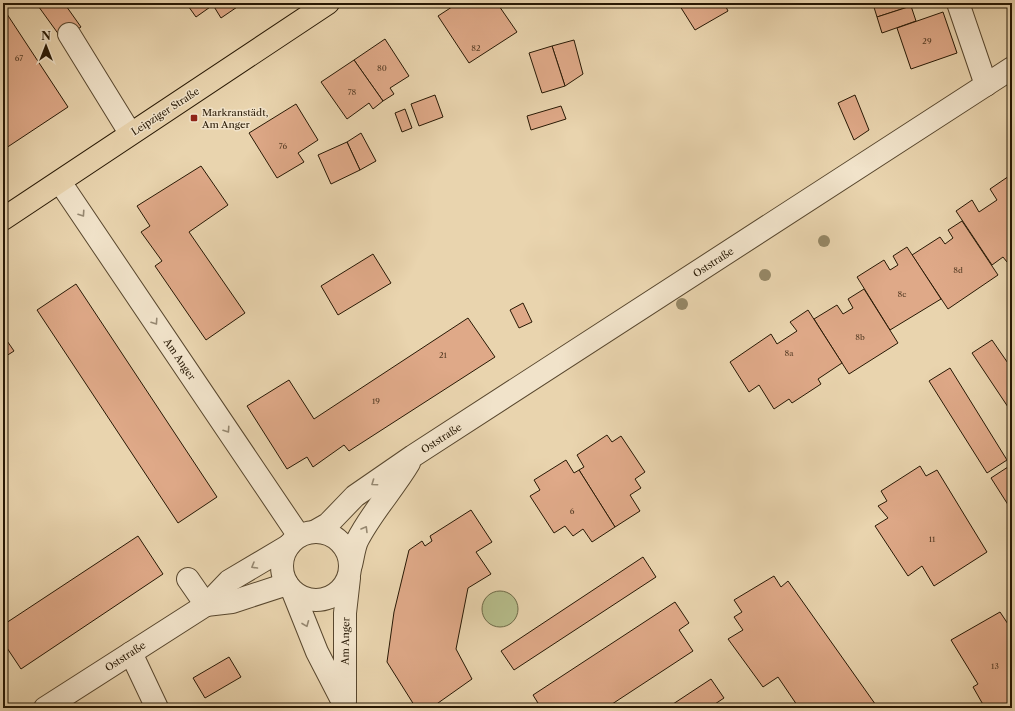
<svg xmlns="http://www.w3.org/2000/svg" width="1015" height="711" viewBox="0 0 1015 711" font-family="'Libre Caslon Text',serif">
<style>
.green{fill:#b6bd8b;stroke:#6e6a48}
.building{fill:#dfa988;stroke:#271804}
.lines{fill:none;stroke-linecap:round;stroke-linejoin:round}
.minor-casing{stroke:#58472e;stroke-width:24}
.major-casing{stroke:#271804;stroke-width:24}
.minor{stroke:#f1e3ca;stroke-width:22}
.major{stroke:#e9d4ae;stroke-width:22}
.tree{fill:#968866}
.oneway{stroke:#968871}
.poi-dot{fill:#8f2418;stroke:#f1e3ca;stroke-width:1.5}
.labels{text-anchor:middle;stroke-width:3;stroke-linejoin:round;paint-order:stroke}
.number-label{font-size:8px;fill:#553c25}
.street-label{font-size:10px;fill:#271804;stroke:#f1e3ca}
.poi-label{font-size:10px;fill:#271804;stroke:#f1e3ca;text-anchor:start}
</style>
<rect width="100%" height="100%" fill="#e9d4ae"/>
<filter id="stains"><feTurbulence type="fractalNoise" baseFrequency=".005" numOctaves="4"/><feColorMatrix values="0 0 0 0 .2 0 0 0 0 .09 0 0 0 0 .02 0 0 0 .5 -.17"/></filter>
<radialGradient id="worn" r=".72"><stop offset=".6" stop-color="#630" stop-opacity="0"/><stop offset="1" stop-color="#630" stop-opacity=".3"/></radialGradient>
<!-- green -->
<circle class="green" cx="500" cy="609" r="18"/>
<!-- building -->
<g class="building">
<polygon points="36,3 64,3 81,27 62,39"/>
<polygon points="186,3 243,3 221,18 213,5 196,17"/>
<polygon points="458,3 497,3 517,32 469,63 438,16"/>
<polygon points="678,3 724,3 728,11 695,30"/>
<polygon points="880,3 909,3 911,6 877,17 873,4"/>
<polygon points="911,6 916,21 882,33 877,17"/>
<polygon points="3,8 68,107 3,150"/>
<polygon points="943,12 957,53 911,69 897,28"/>
<polygon points="385,39 409,76 390,88 394,94 383,101 354,60"/>
<polygon points="574,40 583,74 565,86 552,46"/>
<polygon points="552,46 565,86 542,93 529,53"/>
<polygon points="354,60 383,101 373,109 369,103 347,119 321,82"/>
<polygon points="435,95 443,117 419,126 411,104"/>
<polygon points="855,95 869,130 854,140 838,103"/>
<polygon points="296,104 318,140 298,153 304,162 277,178 249,133"/>
<polygon points="561,106 566,119 531,130 527,116"/>
<polygon points="405,109 412,128 402,132 395,113"/>
<polygon points="361,133 376,161 360,170 347,142"/>
<polygon points="347,142 360,170 331,184 318,155"/>
<polygon points="201,166 228,205 189,232 245,313 206,340 155,266 162,261 141,232 150,226 137,206"/>
<polygon points="1012,174 1012,259 1007,262 1003,257 992,265 956,211 972,200 979,212 997,200 990,189"/>
<polygon points="962,221 998,275 948,309 912,255 940,237 945,244 953,238 948,230"/>
<polygon points="907,247 941,299 890,330 857,277 884,260 890,270 898,265 893,256"/>
<polygon points="373,254 391,283 338,315 321,286"/>
<polygon points="76,284 217,497 178,523 37,310"/>
<polygon points="864,289 898,343 849,374 814,319 837,305 843,314 853,308 848,299"/>
<polygon points="523,303 532,322 519,328 510,310"/>
<polygon points="808,310 842,363 818,379 821,384 792,403 789,399 774,409 759,385 749,392 730,362 771,334 777,344 797,331 790,322"/>
<polygon points="468,318 495,357 349,451 344,445 313,467 307,457 287,469 247,406 289,380 314,419"/>
<polygon points="3,335 14,351 3,358"/>
<polygon points="992,340 1012,369 1012,413 972,353"/>
<polygon points="950,368 1007,460 987,473 929,381"/>
<polygon points="607,435 612,442 621,436 645,472 635,479 641,488 630,495 640,511 615,527 579,470 584,467 577,455"/>
<polygon points="566,460 574,473 579,470 615,527 592,542 583,529 573,536 565,526 554,533 530,496 540,490 534,480"/>
<polygon points="1011,465 1012,467 1012,511 991,478"/>
<polygon points="920,466 926,476 937,470 987,552 934,586 922,566 908,576 875,526 888,518 878,506 887,501 881,491"/>
<polygon points="471,510 492,542 476,552 491,574 468,588 456,649 472,679 431,708 416,708 387,662 394,612 409,550 422,541 425,546 432,541 430,536"/>
<polygon points="138,536 163,574 21,669 3,642 3,625"/>
<polygon points="643,557 656,577 514,670 501,651"/>
<polygon points="774,576 781,587 788,581 878,708 799,708 778,677 763,687 728,639 743,630 734,617 742,612 734,600"/>
<polygon points="675,602 689,623 679,630 693,651 606,708 541,708 533,695"/>
<polygon points="1000,612 1012,630 1012,708 985,708 973,687 978,684 951,640"/>
<polygon points="229,657 241,677 205,698 193,678"/>
<polygon points="711,679 724,698 709,708 671,708 670,706"/>
</g>
<g class="lines">
<defs>
<g id="minor">
<polyline points="958,3 986,85"/>
<polyline points="69,34 130,133"/>
<polyline points="60,182 299,536"/>
<circle cx="316" cy="566" r="34"/>
<polyline points="314,532 328,524 355,496 413,456 1012,68"/>
<path d="M351 565C353 557 354 548 357 541 371 513 393 490 409 463"/>
<polyline points="188,579 206,605"/>
<polyline points="293,592 317,652 346,708"/>
<polyline points="206,605 232,602 287,584"/>
<polyline points="131,653 157,708"/>
<polyline points="345,701 345,613 349,578"/>
<polyline points="45,708 206,605 229,581 288,546"/>
</g>
<polyline id="major" points="3,219 328,3"/>
</defs>
<!-- minor casing -->
<use href="#minor" class="minor-casing"/>
<!-- major casing -->
<use href="#major" class="major-casing"/>
<!-- minor -->
<use href="#minor" class="minor"/>
<!-- major -->
<use href="#major" class="major"/>
</g>
<!-- trees -->
<g class="tree">
<circle cx="824" cy="241" r="6"/>
<circle cx="765" cy="275" r="6"/>
<circle cx="682" cy="304" r="6"/>
</g>
<!-- one-way arrows -->
<defs><path id="oneway-chevron" d="M-2-3.5L2.5 0L-2 3.5" fill="none" stroke-width="1.6" stroke-linecap="round" stroke-linejoin="round"/></defs>
<g class="oneway">
<use href="#oneway-chevron" transform="translate(82 214) rotate(56)"/>
<use href="#oneway-chevron" transform="translate(155 322) rotate(56)"/>
<use href="#oneway-chevron" transform="translate(227 430) rotate(56)"/>
<use href="#oneway-chevron" transform="translate(374 483) rotate(145)"/>
<use href="#oneway-chevron" transform="translate(365 529) rotate(-59)"/>
<use href="#oneway-chevron" transform="translate(254 566) rotate(150)"/>
<use href="#oneway-chevron" transform="translate(306 624) rotate(68)"/>
</g>
<!-- markers -->
<rect class="poi-dot" x="190" y="114" width="8" height="8" rx="2"/>
<g class="labels">
<!-- number labels -->
<g class="number-label">
<text x="927" y="44">29</text>
<text x="476" y="51">82</text>
<text x="19" y="61">67</text>
<text x="382" y="71">80</text>
<text x="352" y="95">78</text>
<text x="283" y="149">76</text>
<text x="958" y="273">8d</text>
<text x="902" y="297">8c</text>
<text x="860" y="340">8b</text>
<text x="789" y="356">8a</text>
<text x="443" y="358">21</text>
<text x="376" y="404">19</text>
<text x="572" y="514">6</text>
<text x="932" y="542">11</text>
<text x="995" y="669">13</text>
</g>
<!-- street labels -->
<g class="street-label">
<text transform="translate(165 111) rotate(-33)" y="4">Leipziger Straße</text>
<text transform="translate(713 262) rotate(-33)" y="4">Oststraße</text>
<text transform="translate(180 359) rotate(56)" y="4">Am Anger</text>
<text transform="translate(441 438) rotate(-33)" y="4">Oststraße</text>
<text transform="translate(345 641) rotate(-89)" y="4">Am Anger</text>
<text transform="translate(125 656) rotate(-33)" y="4">Oststraße</text>
</g>
<!-- poi labels -->
<g class="poi-label">
<text x="202" y="116">Markranstädt,<tspan x="202" dy="12">Am Anger</tspan></text>
</g>
</g>
<!-- margin -->
<rect width="1015" height="711" fill="none" stroke="#e9d4ae" stroke-width="16"/>
<rect x="4" y="4" width="1007" height="703" fill="none" stroke="#271804" stroke-width="2"/>
<rect x="8" y="8" width="999" height="695" fill="none" stroke="#271804"/>
<!-- north arrow -->
<g transform="translate(46 46)" stroke="#f1e3ca" stroke-width="3" paint-order="stroke">
<path d="M0-3L7 15L0 10L-7 15Z" fill="#271804"/>
<text y="-6" font-size="11" font-weight="bold" text-anchor="middle" fill="#271804">N</text>
</g>
<rect width="100%" height="100%" filter="url(#stains)"/>
<rect width="100%" height="100%" fill="url(#worn)"/>
</svg>
